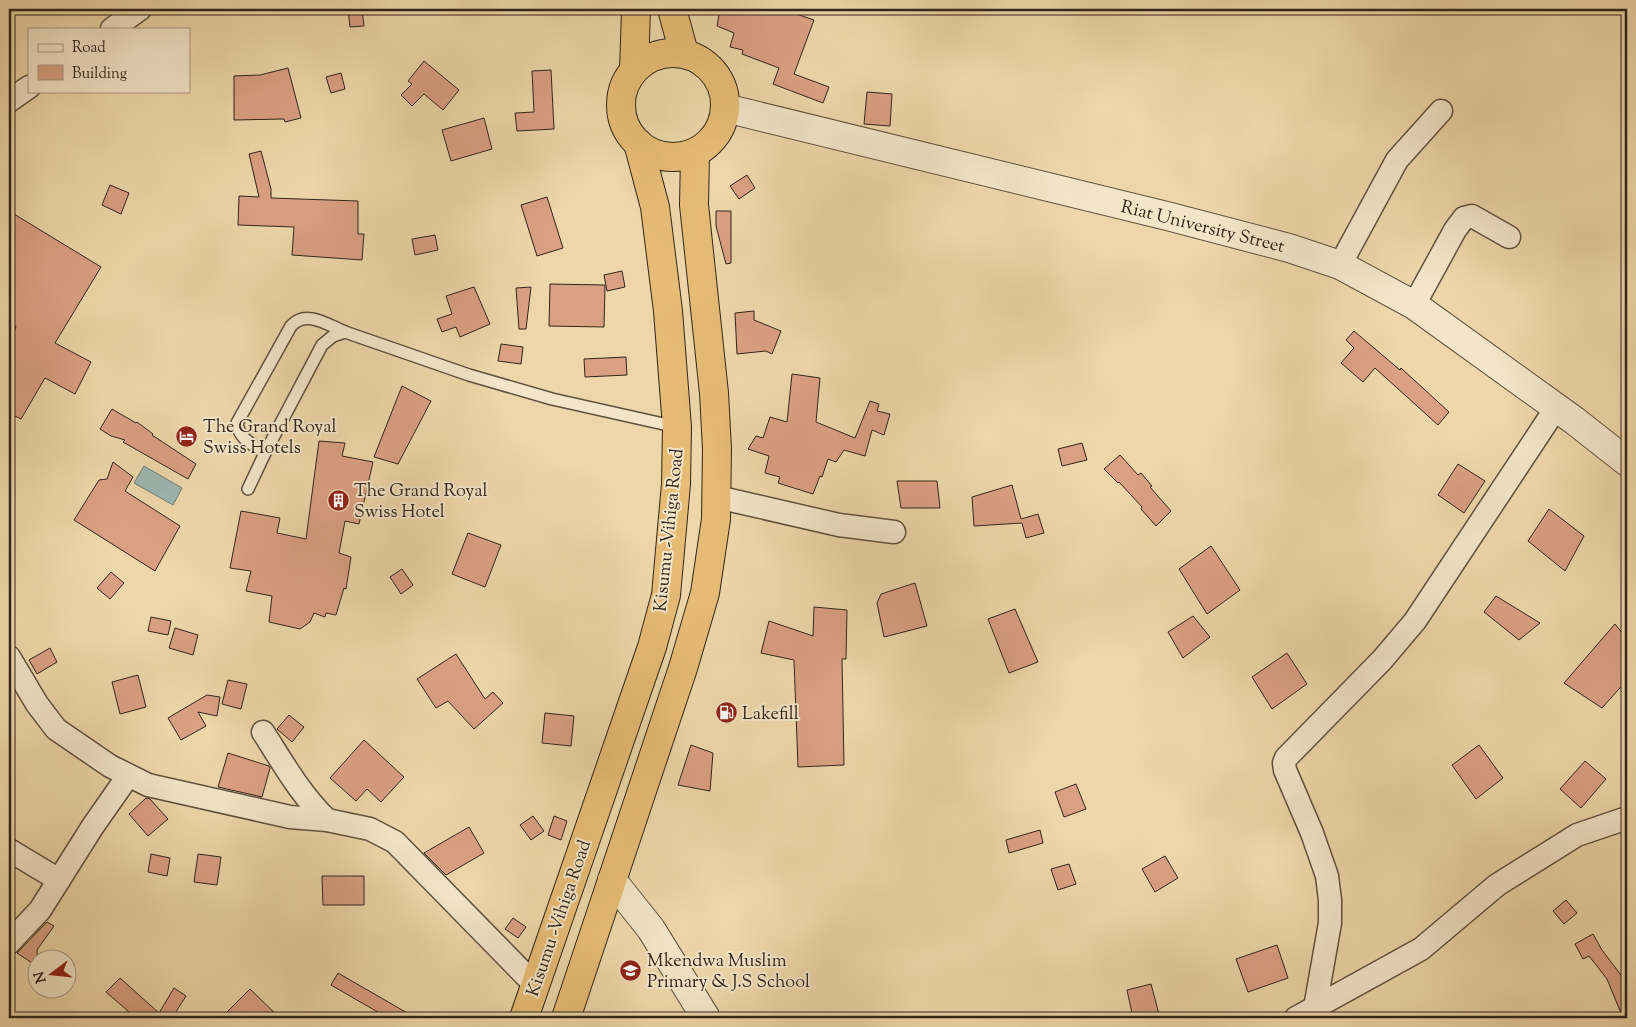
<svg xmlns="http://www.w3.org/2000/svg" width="1636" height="1027" viewBox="0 0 1636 1027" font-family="'Sorts Mill Goudy',serif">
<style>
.water{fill:#9cb7b2;stroke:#717d75}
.building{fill:#daa083;stroke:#30251a}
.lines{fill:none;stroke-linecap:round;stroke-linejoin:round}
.service-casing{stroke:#5f523e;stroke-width:14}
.minor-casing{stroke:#5f523e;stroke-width:25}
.tertiary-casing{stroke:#5f523e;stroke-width:30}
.trunk-casing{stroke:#30251a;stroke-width:30}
.service{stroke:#f3e5c8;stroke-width:11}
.minor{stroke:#f3e5c8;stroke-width:22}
.tertiary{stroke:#f3e5c8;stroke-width:28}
.trunk{stroke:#e6bc75;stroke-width:28}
.labels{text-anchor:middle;stroke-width:4;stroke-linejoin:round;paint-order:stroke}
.street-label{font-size:18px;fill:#30251a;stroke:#f3e5c8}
.poi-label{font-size:18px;fill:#30251a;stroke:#f3e5c8;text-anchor:start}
</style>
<rect width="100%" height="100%" fill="#edd7aa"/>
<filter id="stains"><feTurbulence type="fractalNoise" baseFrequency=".004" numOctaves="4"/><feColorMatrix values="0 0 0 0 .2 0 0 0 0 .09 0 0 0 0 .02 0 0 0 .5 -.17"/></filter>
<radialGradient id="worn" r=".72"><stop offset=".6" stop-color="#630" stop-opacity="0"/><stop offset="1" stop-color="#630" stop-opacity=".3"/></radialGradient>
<!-- water -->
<polygon class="water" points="144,466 182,488 173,505 134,483"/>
<!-- building -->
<g class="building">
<polygon points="348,9 362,9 364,26 350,27"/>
<polygon points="720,9 782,9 814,20 794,74 829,87 823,103 773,84 779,68 742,54 743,50 730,47 734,33 717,26"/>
<polygon points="424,61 459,90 443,110 424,94 412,106 401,95 412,84 408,81"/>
<polygon points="288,68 301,118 285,122 284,119 234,120 234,76 260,75"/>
<polygon points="551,70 554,129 517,131 515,113 534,112 532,71"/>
<polygon points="341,73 345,89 331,93 326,77"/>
<polygon points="867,92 892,94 890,126 864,124"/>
<polygon points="484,118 492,149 451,161 442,130"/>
<polygon points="261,151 271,189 271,198 358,201 358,234 364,234 362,260 292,255 294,227 238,225 239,196 259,197 249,154"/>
<polygon points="747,175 755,188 739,199 730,186"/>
<polygon points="110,185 129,193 121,214 102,205"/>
<polygon points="547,197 563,248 537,256 521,205"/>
<polygon points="9,211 101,267 55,343 91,362 75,394 45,378 21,419 9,413 9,349 16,326 9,322"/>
<polygon points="716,211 731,211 731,263 726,264 716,226"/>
<polygon points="435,235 438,250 415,255 412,239"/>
<polygon points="622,271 625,287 607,291 604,275"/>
<polygon points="550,284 605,285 604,327 549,326"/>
<polygon points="474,287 490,324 460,337 456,327 442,332 437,319 452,314 446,296"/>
<polygon points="531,287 526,329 519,329 516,288"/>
<polygon points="754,311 754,320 781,331 772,354 766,351 737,354 735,313"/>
<polygon points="1354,331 1400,370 1401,368 1449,412 1438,425 1375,368 1363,382 1341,363 1354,348 1346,340"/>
<polygon points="501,344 523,347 521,364 498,361"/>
<polygon points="626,357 627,375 585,377 584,359"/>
<polygon points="792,374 820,378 816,422 855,438 870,401 879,404 877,411 890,414 884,435 872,430 865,456 844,450 836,462 828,459 822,477 820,476 813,494 778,483 780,477 765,473 769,456 748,449 756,436 763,438 770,417 787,422"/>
<polygon points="402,386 431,401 398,464 374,457"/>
<polygon points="112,409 136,423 137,422 153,434 152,435 196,464 188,479 123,442 125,440 111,436 100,429"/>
<polygon points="319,441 345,443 342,456 373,462 359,524 345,521 339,553 351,557 346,589 344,588 336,615 326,613 325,617 314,613 310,622 300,629 269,622 272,596 246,591 251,571 230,568 241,511 280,518 277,533 306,539"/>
<polygon points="1082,443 1087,460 1062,466 1058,449"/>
<polygon points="1120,455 1138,475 1141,473 1152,486 1150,487 1171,511 1156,526 1141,509 1142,507 1119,482 1118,483 1104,469"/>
<polygon points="113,462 133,477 125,491 180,526 155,571 74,520 99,480 107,479"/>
<polygon points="1458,464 1485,481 1464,513 1438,495"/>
<polygon points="897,481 937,481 940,508 901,508"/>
<polygon points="1012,485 1021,519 1038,514 1044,533 1026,538 1022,523 974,526 972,497"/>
<polygon points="1549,509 1584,536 1565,571 1528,541"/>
<polygon points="468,533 501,545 485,587 452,574"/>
<polygon points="1211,546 1240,590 1207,614 1179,569"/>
<polygon points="402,569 413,585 401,594 390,577"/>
<polygon points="111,572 124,583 110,599 97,588"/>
<polygon points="915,583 927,626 884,637 877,603 881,594"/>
<polygon points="1496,596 1540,623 1519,640 1484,612"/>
<polygon points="814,607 847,610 846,659 842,659 844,765 798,767 794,660 761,653 769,621 813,636"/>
<polygon points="1015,609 1038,662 1009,673 988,619"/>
<polygon points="1193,616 1210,637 1183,658 1168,632"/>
<polygon points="151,617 171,621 168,635 148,631"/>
<polygon points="1615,624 1627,639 1627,680 1602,708 1564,683"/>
<polygon points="175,628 198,635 193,655 169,648"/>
<polygon points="50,648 57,662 37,674 29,660"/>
<polygon points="1287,653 1307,684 1272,709 1252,677"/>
<polygon points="456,654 485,699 493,692 503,703 474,729 448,701 436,708 417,679"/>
<polygon points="138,675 146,707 120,714 112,682"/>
<polygon points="228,680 247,684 241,709 222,704"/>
<polygon points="207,695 220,697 217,716 198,712 206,726 181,740 168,718"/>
<polygon points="545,713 574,716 571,746 542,743"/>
<polygon points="289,715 304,727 292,742 277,729"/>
<polygon points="364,740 404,777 381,802 367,789 356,801 330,778"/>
<polygon points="691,745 713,753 710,791 678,785"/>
<polygon points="1479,745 1503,778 1476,799 1452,765"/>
<polygon points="228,753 269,766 270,768 262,797 218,787"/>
<polygon points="1585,761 1606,779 1581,808 1560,789"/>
<polygon points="1076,784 1086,809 1064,817 1055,792"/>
<polygon points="146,798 150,799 168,819 148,836 129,814"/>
<polygon points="533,816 544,831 531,840 520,825"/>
<polygon points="554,816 567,821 561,840 548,835"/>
<polygon points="469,827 484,853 446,875 424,853"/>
<polygon points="1040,830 1043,843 1009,853 1006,840"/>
<polygon points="151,854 170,858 167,876 148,872"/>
<polygon points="198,854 221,857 217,885 194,882"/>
<polygon points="1165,856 1178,878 1155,892 1142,869"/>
<polygon points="1069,864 1076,884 1058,890 1051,869"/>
<polygon points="322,876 364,876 364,905 323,905"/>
<polygon points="1566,900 1577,913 1564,924 1553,911"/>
<polygon points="513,918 526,927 518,938 505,929"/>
<polygon points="47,922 54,926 37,950 38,967 17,953"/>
<polygon points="1593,934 1602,950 1627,983 1627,1018 1623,1018 1607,979 1589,956 1583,959 1575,944"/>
<polygon points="1277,945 1288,978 1248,992 1236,959"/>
<polygon points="338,973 416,1018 388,1018 331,985"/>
<polygon points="120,978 159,1013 174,988 186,996 172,1018 136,1018 106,992"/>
<polygon points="1151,984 1160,1018 1133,1018 1127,990"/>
<polygon points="250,989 280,1018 221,1018"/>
</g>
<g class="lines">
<defs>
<g id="service">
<path d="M265 453C252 444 239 439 237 423L291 326C306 309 328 325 345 332"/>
<polyline points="248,489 265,453 322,345 333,336 345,332 469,375 552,399 677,427"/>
</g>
<g id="minor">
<polyline points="112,29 140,9"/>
<polyline points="9,101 29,87"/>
<polyline points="1340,265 1397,160 1441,111"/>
<polyline points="1414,305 1455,230 1464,218 1472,216 1509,237"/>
<polyline points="717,497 839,525 894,532"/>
<polyline points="9,657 37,704 56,729 110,766 148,785 290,817 327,820 370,829 395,842 535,985"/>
<path d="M263 732C283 763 300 794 327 820"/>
<polyline points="9,850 59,880"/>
<polyline points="9,943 40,910 93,826 128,776"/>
<polyline points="1315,1008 1330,923 1330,900 1327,876 1312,833 1285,770 1284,763 1286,758 1382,660 1415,621 1556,408"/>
<polyline points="1296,1018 1421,949 1497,885 1577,835 1627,818"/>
</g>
<g id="tertiary">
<polyline points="725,108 1167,216 1289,248 1340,265 1414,305 1575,421 1627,462"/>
<polyline points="612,880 651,929 706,1018"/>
</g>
<g id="trunk">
<polyline points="672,9 684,53"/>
<circle cx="673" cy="105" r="52"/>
<polyline points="634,70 636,9"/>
<polyline points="524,1018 652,647 666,595 676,484 677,427 668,311 655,207 638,143"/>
<polyline points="566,1018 683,668 705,593 716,519 717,449 714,393 694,205 695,154"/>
</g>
</defs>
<!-- service casing -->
<use href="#service" class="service-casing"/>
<!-- minor casing -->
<use href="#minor" class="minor-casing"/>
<!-- tertiary casing -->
<use href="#tertiary" class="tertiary-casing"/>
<!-- trunk casing -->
<use href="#trunk" class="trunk-casing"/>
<!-- service -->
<use href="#service" class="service"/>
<!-- minor -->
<use href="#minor" class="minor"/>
<!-- tertiary -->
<use href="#tertiary" class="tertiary"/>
<!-- trunk -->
<use href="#trunk" class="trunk"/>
</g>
<!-- icons -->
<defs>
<symbol id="hotel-disc" viewBox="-11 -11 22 22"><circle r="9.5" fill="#8f2418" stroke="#f3e5c8"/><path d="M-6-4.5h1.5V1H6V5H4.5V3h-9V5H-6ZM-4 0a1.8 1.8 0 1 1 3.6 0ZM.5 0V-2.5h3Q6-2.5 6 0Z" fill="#fff"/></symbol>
<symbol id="building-disc" viewBox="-11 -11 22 22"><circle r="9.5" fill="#8f2418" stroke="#f3e5c8"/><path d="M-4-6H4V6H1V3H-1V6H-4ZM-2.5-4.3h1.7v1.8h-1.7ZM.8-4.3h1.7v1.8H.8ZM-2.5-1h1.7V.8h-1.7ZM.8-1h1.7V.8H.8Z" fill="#fff"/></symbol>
<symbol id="fuel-disc" viewBox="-11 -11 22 22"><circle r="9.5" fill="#8f2418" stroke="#f3e5c8"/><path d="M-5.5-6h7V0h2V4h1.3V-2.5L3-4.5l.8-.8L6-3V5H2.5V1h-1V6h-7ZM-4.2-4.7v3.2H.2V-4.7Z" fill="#fff"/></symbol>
<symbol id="school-disc" viewBox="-11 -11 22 22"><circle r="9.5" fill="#8f2418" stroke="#f3e5c8"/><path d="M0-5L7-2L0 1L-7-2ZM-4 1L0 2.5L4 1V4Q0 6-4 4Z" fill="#fff"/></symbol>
</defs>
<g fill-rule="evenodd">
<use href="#hotel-disc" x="174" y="424" width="25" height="25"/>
<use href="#building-disc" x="326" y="488" width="25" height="25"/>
<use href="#fuel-disc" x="714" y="700" width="25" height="25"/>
<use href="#school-disc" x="618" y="958" width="25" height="25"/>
</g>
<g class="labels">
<!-- street labels -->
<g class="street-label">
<text transform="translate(1203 226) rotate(14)" y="6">Riat University Street</text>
<text transform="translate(668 530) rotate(-84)" y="6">Kisumu -Vihiga Road</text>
<text transform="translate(558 918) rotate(-71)" y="6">Kisumu -Vihiga Road</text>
</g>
<!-- poi labels -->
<g class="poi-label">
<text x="203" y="432">The Grand Royal<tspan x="203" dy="21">Swiss Hotels</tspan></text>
<text x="354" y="496">The Grand Royal<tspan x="354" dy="21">Swiss Hotel</tspan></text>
<text x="742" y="719">Lakefill</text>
<text x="647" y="966">Mkendwa Muslim<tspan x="647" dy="21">Primary &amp; J.S School</tspan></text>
</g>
</g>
<!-- margin -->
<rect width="1636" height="1027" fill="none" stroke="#edd7aa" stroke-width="30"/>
<rect x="10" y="10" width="1616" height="1007" fill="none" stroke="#30251a" stroke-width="2.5"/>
<rect x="15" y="15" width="1606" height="997" fill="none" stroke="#30251a"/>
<!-- legend -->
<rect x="28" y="28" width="162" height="65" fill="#f3e5c8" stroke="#a59882"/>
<rect x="38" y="44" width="25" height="8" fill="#f3e5c8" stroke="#a59882"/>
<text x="72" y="52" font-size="15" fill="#30251a">Road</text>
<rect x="38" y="65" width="25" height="15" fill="#daa083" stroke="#a59882"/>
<text x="72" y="78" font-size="15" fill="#30251a">Building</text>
<!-- north arrow -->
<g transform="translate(52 974) rotate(254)"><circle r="24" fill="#f3e5c8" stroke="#a59882"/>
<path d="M0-4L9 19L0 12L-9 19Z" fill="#8f2418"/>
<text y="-8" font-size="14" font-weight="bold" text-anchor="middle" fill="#30251a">N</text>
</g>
<rect width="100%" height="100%" filter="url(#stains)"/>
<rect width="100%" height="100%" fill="url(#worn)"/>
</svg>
